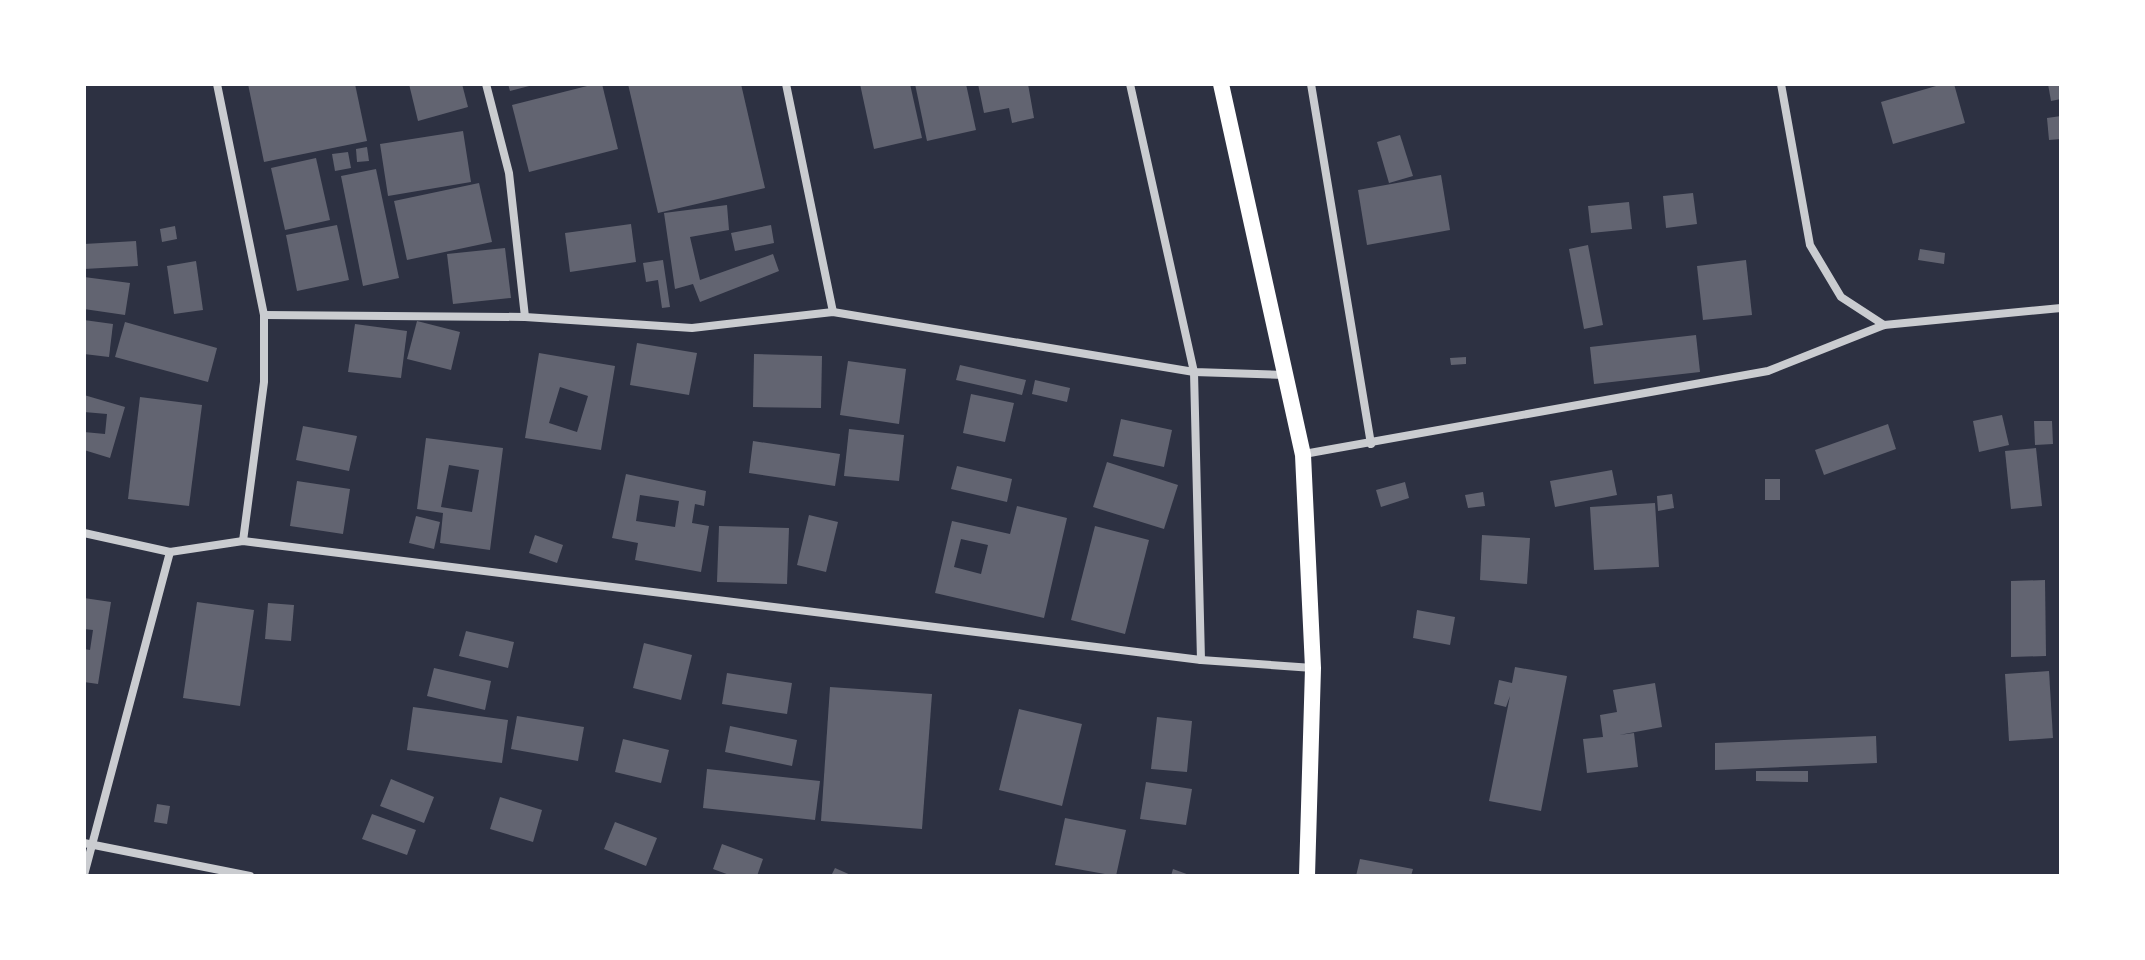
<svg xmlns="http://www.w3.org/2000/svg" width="2145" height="960" viewBox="0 0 2145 960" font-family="'DejaVu Sans',sans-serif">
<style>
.building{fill:#626471;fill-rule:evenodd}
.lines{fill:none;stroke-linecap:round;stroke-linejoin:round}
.minor{stroke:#caccd0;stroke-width:8}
.secondary{stroke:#fff;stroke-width:16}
</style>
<rect width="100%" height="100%" fill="#2d3142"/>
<!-- building -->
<g class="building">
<polygon points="248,84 355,84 367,141 264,162"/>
<polygon points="409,84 462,84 468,107 418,121"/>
<polygon points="508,84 533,84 533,85 510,91"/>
<polygon points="595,84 602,84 618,149 529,172 512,105"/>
<polygon points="628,84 741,84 765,188 658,213"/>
<polygon points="860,84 910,84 922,138 874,149"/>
<polygon points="915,84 966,84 976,130 927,141"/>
<polygon points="978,84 1028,84 1034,118 1012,123 1009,108 984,113"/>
<polygon points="1943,84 1954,84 1965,123 1893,144 1881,102"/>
<polygon points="2048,84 2061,84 2061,99 2051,101"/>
<polygon points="2061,116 2061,139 2049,140 2047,118"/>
<polygon points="463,131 471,182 388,196 380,144"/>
<polygon points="1400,135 1413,176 1389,183 1377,142"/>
<polygon points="367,147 369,161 357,162 356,149"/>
<polygon points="348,152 351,168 335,171 332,154"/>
<polygon points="316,158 330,220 285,230 271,168"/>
<polygon points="376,169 399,278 363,286 341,176"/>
<polygon points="1441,175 1450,230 1367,245 1358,190"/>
<polygon points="479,183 492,242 407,260 394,201"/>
<polygon points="1693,193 1697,224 1666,228 1663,196"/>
<polygon points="1629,202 1632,229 1591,233 1588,206"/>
<polygon points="727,205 729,230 690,237 700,280 773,254 779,271 700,302 693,284 675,289 664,213"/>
<polygon points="631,224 636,262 570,272 565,233"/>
<polygon points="337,225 349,280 297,291 286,235"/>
<polygon points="771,225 774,243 735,251 731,233"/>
<polygon points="175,226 177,239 162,242 160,229"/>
<polygon points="136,241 138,266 84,269 84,244"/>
<polygon points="1588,245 1603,325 1584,329 1569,249"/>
<polygon points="505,248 511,298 453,304 447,254"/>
<polygon points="1920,249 1945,253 1944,264 1918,260"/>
<polygon points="663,260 670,307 662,308 658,280 646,282 643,263"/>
<polygon points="1746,260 1752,315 1703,320 1697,266"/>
<polygon points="196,261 203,310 174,314 167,266"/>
<polygon points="84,277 130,283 125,315 84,309"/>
<polygon points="84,320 113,324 109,357 84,354"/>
<polygon points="417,321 460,332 451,370 407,359"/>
<polygon points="125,322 217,348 208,382 115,357"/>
<polygon points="355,324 407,331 401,378 348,372"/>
<polygon points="1696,335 1700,372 1594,384 1590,347"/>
<polygon points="637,343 697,353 689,395 630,385"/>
<path d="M539 353 615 366 601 450 525 438ZM560 387 588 396 577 432 549 423Z"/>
<polygon points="754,354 822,356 821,408 753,407"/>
<polygon points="1466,357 1466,364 1451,365 1450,358"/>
<polygon points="848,361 906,369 899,424 840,415"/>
<polygon points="960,365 1026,380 1022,395 956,380"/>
<polygon points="1035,380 1070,388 1067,402 1032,394"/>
<polygon points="971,394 1014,403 1005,442 963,433"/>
<polygon points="84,395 125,407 110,458 84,450 84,432 105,434 107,414 84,412"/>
<polygon points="140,397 202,405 189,506 128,499"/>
<polygon points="2002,415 2009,445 1979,452 1973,421"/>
<polygon points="1121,419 1172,430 1164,467 1113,456"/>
<polygon points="2034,421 2052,421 2053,444 2035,445"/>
<polygon points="1888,424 1896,449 1824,475 1815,450"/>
<polygon points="303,426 357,436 349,471 296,460"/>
<polygon points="849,429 904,435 899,481 844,476"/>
<path d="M426 438 503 448 490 550 440 543 443 513 417 509ZM449 465 479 470 472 512 441 507Z"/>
<polygon points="753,441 840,454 835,486 749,473"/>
<polygon points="2036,448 2042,506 2011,509 2005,451"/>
<polygon points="1107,462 1178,485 1164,529 1093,507"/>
<polygon points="957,466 1012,479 1007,502 951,489"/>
<polygon points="1612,470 1617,495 1555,507 1550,481"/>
<path d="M626 474 706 491 704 506 695 504 692 523 709 526 701 572 635 560 638 543 612 538ZM640 495 679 501 675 527 636 521Z"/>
<rect x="1765" y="479" width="15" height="21"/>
<polygon points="297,481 350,489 343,534 290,526"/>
<polygon points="1405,482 1409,498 1381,507 1376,490"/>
<polygon points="1483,492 1485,506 1468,508 1465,495"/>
<polygon points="1672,494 1674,508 1658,511 1657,496"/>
<polygon points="1655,503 1659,567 1594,570 1590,507"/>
<path d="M1017 506 1067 518 1044 618 935 593 952 521 1010 534ZM961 539 988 545 981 574 954 567Z"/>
<polygon points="809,515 838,522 826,572 797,565"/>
<polygon points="416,516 440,522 434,549 409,543"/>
<polygon points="719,526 789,528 787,584 717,582"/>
<polygon points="1095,526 1149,540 1125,634 1071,620"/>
<polygon points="535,535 563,545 557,563 529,553"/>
<polygon points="1482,535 1530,538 1527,584 1480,580"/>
<polygon points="2045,580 2046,656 2011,657 2011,581"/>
<polygon points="84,598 111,602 98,684 84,682 84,649 90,650 93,630 84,629"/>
<polygon points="197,602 254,610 240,706 183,698"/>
<polygon points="268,603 294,605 291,641 265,639"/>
<polygon points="1417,610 1455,617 1450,645 1413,638"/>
<polygon points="466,631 514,642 508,668 459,656"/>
<polygon points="644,643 692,655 681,700 633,688"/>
<polygon points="1515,667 1567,676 1541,811 1489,801 1510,696 1506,707 1494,704 1499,680 1512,683"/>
<polygon points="434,668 491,681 485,710 427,696"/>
<polygon points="2049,671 2053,738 2009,741 2005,674"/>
<polygon points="727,673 792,683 787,714 722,704"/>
<polygon points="1655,683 1662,727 1619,735 1634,733 1638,767 1587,773 1583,739 1603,737 1600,715 1617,712 1613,690"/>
<polygon points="830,687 932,694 922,829 821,821"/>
<polygon points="413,707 508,720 502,763 407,750"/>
<polygon points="1019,709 1082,724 1062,806 999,790"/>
<polygon points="517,716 584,727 578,761 511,749"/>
<polygon points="1157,717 1192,721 1187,772 1151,769"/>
<polygon points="730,726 797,740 792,766 725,752"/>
<polygon points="1876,736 1877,763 1715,770 1715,743"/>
<polygon points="623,739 669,750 661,783 615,772"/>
<polygon points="707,769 820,781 815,820 703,808"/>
<polygon points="1756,771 1808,771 1808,782 1756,781"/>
<polygon points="391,779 434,797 424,823 380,806"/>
<polygon points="1146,782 1192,789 1186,825 1140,819"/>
<polygon points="500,797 542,810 533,842 490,829"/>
<polygon points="157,804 170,806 167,824 154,822"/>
<polygon points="372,814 416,830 407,855 362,839"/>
<polygon points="1065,818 1126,830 1116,876 1055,865"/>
<polygon points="615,822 657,838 646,866 604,849"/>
<polygon points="722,844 763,859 757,876 732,876 713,869"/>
<polygon points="1360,859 1413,869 1411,876 1356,876"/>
<polygon points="835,868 853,876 831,876"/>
<polygon points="1173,869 1192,876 1171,876"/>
</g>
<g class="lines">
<!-- minor -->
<g class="minor">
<polyline points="217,84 264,315 264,382 243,541"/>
<polyline points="486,84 509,173 525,317"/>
<polyline points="786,84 833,312"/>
<polyline points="1130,84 1194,372 1201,660"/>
<polyline points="1311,84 1371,444"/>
<polyline points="1781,84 1810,245 1841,297 1884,325"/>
<polyline points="264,315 525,317 692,328 833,312 1194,372 1285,375"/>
<polyline points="1304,454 1768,371 1884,325 2061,308"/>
<polyline points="84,533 170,552 243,541 1201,660 1313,668"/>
<polyline points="84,843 250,876"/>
<polyline points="84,875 170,552"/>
</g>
<!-- secondary -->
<polyline class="secondary" points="1221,84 1303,455 1313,668 1307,876"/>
</g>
<!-- border -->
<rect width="2145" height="960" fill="none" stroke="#ffffff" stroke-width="172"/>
</svg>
